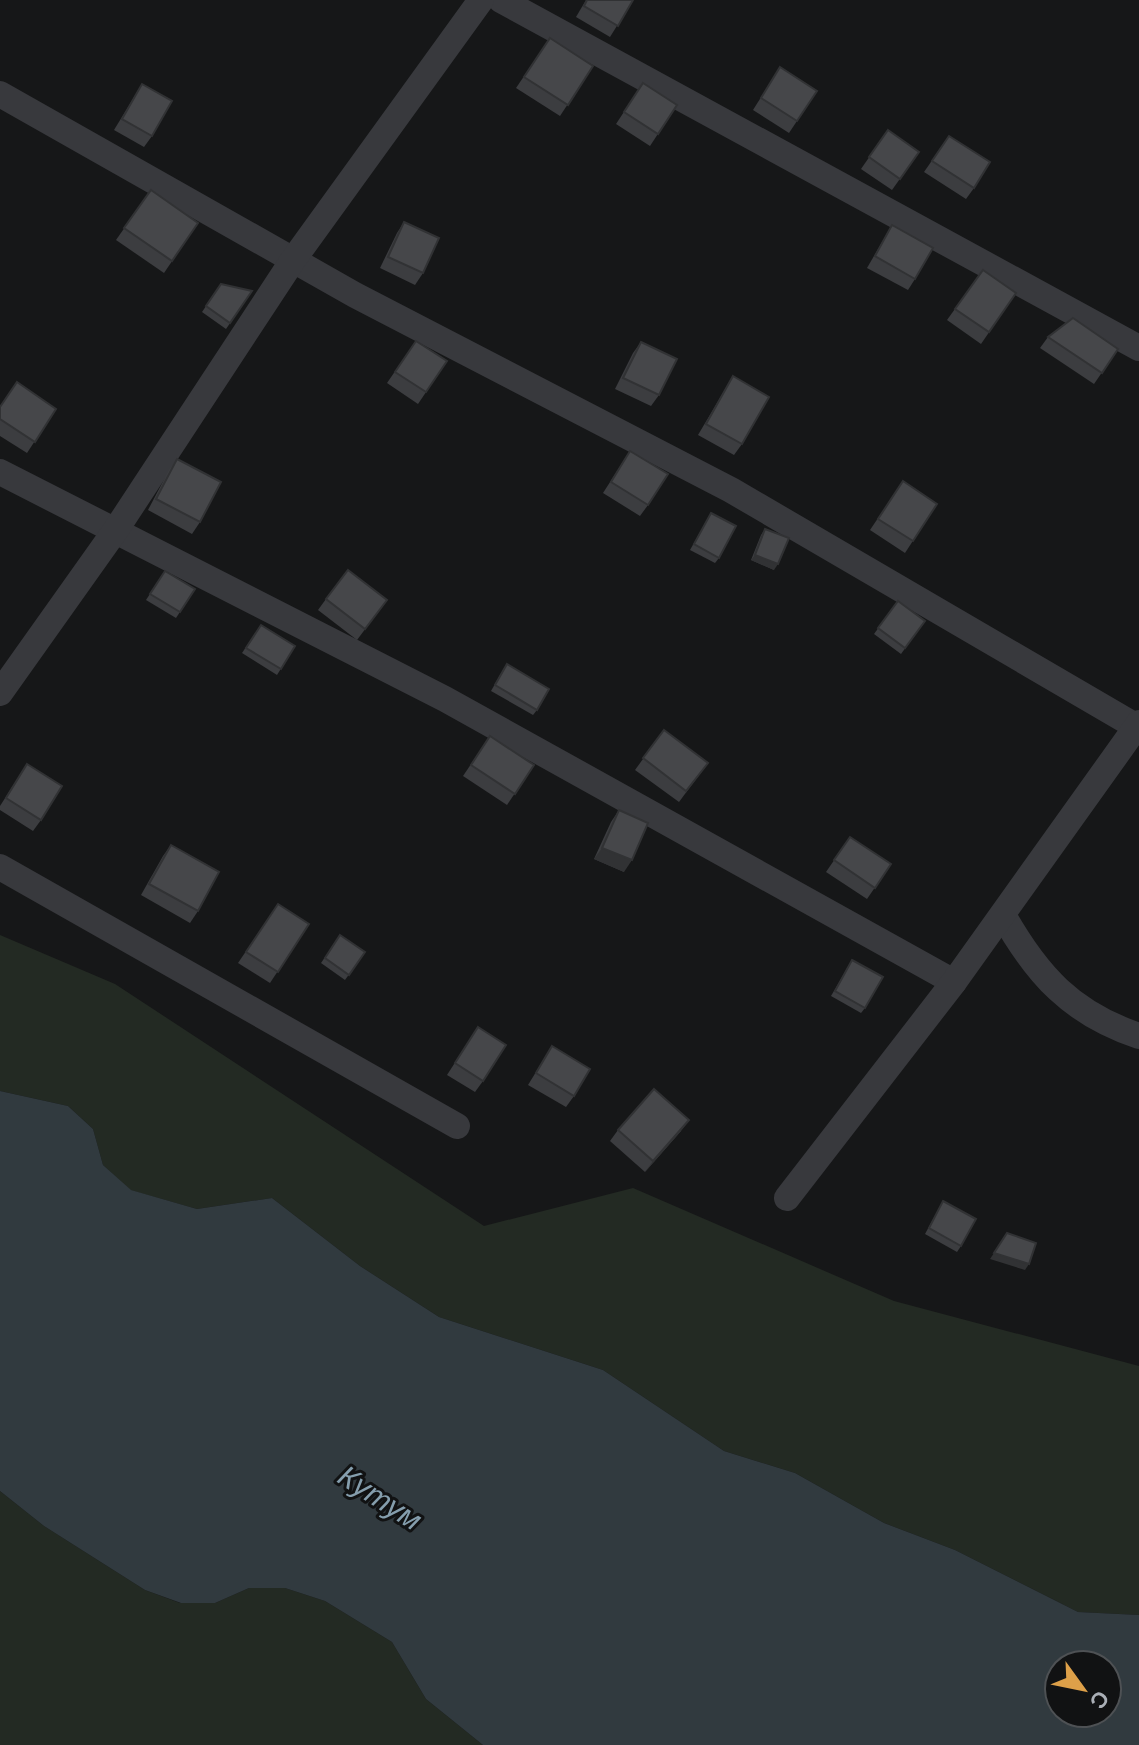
<svg xmlns="http://www.w3.org/2000/svg" width="1139" height="1745" viewBox="0 0 1139 1745" font-family="Barlow,sans-serif">
<style>
.green{fill:#232a23}
.water{fill:#313a3f;fill-rule:evenodd}
.lines{fill:none;stroke-linecap:round;stroke-linejoin:round}
.minor{stroke:#38393d;stroke-width:26}
.wall{fill:#3c3d40}
.shaded-wall{fill:#313234}
.building{fill:#46474a;stroke:#313234;stroke-width:2}
.labels{text-anchor:middle;stroke-width:6;stroke-linejoin:round;paint-order:stroke}
.water-label{font-size:30px;font-style:italic;fill:#859ead;stroke:#111213}
</style>
<rect width="100%" height="100%" fill="#161718"/>
<!-- green -->
<g class="green">
<polygon points="0,935 115,984 484,1226 633,1188 894,1301 1139,1366 1139,1615 1078,1612 955,1550 884,1523 795,1473 724,1451 603,1370 439,1317 360,1266 272,1198 197,1209 130,1190 103,1165 93,1129 68,1106 0,1091"/>
<polygon points="0,1491 44,1526 145,1590 180,1603 215,1603 249,1588 285,1588 325,1601 392,1642 426,1699 483,1745 0,1745"/>
</g>
<!-- water -->
<path class="water" d="M0 1091 68 1106 93 1129 103 1165 131 1190 197 1209 272 1198 360 1266 439 1317 603 1370 724 1451 795 1473 884 1523 955 1550 1078 1612 1139 1615V1745H483L426 1699 392 1642 325 1601 285 1588H249L215 1603H181L145 1590 44 1526 0 1491ZM1059 1665H1107V1713H1059Z"/>
<g class="lines">
<!-- minor -->
<g class="minor">
<polyline points="501,0 1139,348"/>
<polyline points="0,94 355,295 731,490 1137,727"/>
<polyline points="0,472 445,699 954,982"/>
<polyline points="0,693 115,531 293,260 481,0"/>
<polyline points="0,867 457,1126"/>
<path d="M1003 915C1037 975 1071 1013 1139 1036"/>
<polyline points="787,1198 954,982 1139,723"/>
</g>
</g>
<!-- wall -->
<g class="wall">
<polygon points="586,0 633,0 610,37 576,17"/>
<polygon points="550,38 593,66 560,116 516,88"/>
<polygon points="780,67 817,91 789,133 753,110"/>
<polygon points="643,83 677,105 650,146 616,124"/>
<polygon points="142,84 152,136 144,147 114,130"/>
<polygon points="888,130 919,152 892,190 861,169"/>
<polygon points="949,136 974,188 966,199 924,172"/>
<polygon points="151,190 198,223 164,273 116,240"/>
<polygon points="404,222 423,273 415,285 380,268 397,233"/>
<polygon points="892,225 915,279 908,290 867,268"/>
<polygon points="983,270 1016,293 981,344 947,320"/>
<polygon points="221,284 252,291 226,329 202,312"/>
<polygon points="1048,337 1118,349 1094,384 1040,348"/>
<polygon points="416,341 447,361 418,404 387,383"/>
<polygon points="641,342 659,395 651,406 615,389 633,353"/>
<polygon points="733,376 742,444 734,455 698,435"/>
<polygon points="0,407 56,409 27,453 0,436"/>
<polygon points="630,451 648,505 640,516 603,493"/>
<polygon points="177,459 200,522 192,534 148,510 169,470"/>
<polygon points="903,481 937,504 905,553 870,530"/>
<polygon points="711,513 719,558 715,563 690,550"/>
<polygon points="765,529 774,570 751,560 761,535"/>
<polygon points="165,571 195,589 176,618 146,600"/>
<polygon points="326,599 387,600 357,640 318,610"/>
<polygon points="898,601 925,621 901,654 874,634"/>
<polygon points="261,625 295,646 277,675 242,653"/>
<polygon points="503,670 537,710 533,715 491,691"/>
<polygon points="664,730 708,763 679,802 635,770"/>
<polygon points="490,736 534,765 507,805 463,776"/>
<polygon points="27,764 41,820 33,831 0,810 0,806"/>
<polygon points="619,810 624,872 594,859 611,822"/>
<polygon points="850,837 891,864 867,899 826,872"/>
<polygon points="171,845 198,911 190,923 141,895 163,856"/>
<polygon points="278,904 309,924 270,983 238,963"/>
<polygon points="340,935 365,952 345,980 321,963"/>
<polygon points="852,960 865,1008 861,1013 831,996"/>
<polygon points="478,1027 483,1081 475,1092 447,1075"/>
<polygon points="552,1046 574,1096 566,1107 528,1085"/>
<polygon points="618,1130 681,1131 645,1172 610,1141"/>
<polygon points="943,1201 961,1246 957,1252 925,1234"/>
</g>
<!-- shaded-wall -->
<g class="shaded-wall">
<polygon points="755,555 778,564 774,570 751,560"/>
<polygon points="602,848 632,860 624,872 594,859"/>
<polygon points="689,1120 681,1131 645,1172 653,1161"/>
<polygon points="994,1253 1029,1264 1025,1270 990,1259"/>
</g>
<!-- building -->
<g class="building">
<polygon points="587,0 633,0 618,26 584,6"/>
<polygon points="550,38 593,66 568,105 524,77"/>
<polygon points="780,67 817,91 797,121 761,98"/>
<polygon points="643,83 677,105 658,134 624,112"/>
<polygon points="142,84 172,101 152,136 122,119"/>
<polygon points="888,130 919,152 900,179 869,157"/>
<polygon points="949,136 990,162 974,188 932,161"/>
<polygon points="151,190 198,223 172,261 124,228"/>
<polygon points="404,222 439,238 423,273 388,257"/>
<polygon points="892,225 933,248 915,279 875,256"/>
<polygon points="983,270 1016,293 989,332 955,309"/>
<polygon points="221,284 252,291 230,323 206,306"/>
<polygon points="1073,318 1118,349 1102,373 1048,337"/>
<polygon points="416,341 447,361 426,392 395,372"/>
<polygon points="641,342 677,359 659,395 623,378"/>
<polygon points="733,376 769,397 742,444 706,424"/>
<polygon points="17,382 56,409 35,442 0,419 0,407"/>
<polygon points="630,451 668,474 648,505 611,482"/>
<polygon points="177,459 221,482 200,522 156,499"/>
<polygon points="903,481 937,504 913,541 878,519"/>
<polygon points="711,513 736,526 719,558 694,544"/>
<polygon points="765,529 789,538 778,564 755,555"/>
<polygon points="348,570 387,600 365,629 326,599"/>
<polygon points="165,571 195,589 180,612 150,594"/>
<polygon points="898,601 925,621 905,648 878,628"/>
<polygon points="261,625 295,646 281,669 246,648"/>
<polygon points="507,664 549,689 537,710 495,685"/>
<polygon points="664,730 708,763 686,791 643,758"/>
<polygon points="490,736 534,765 515,794 471,765"/>
<polygon points="27,764 62,786 41,820 6,798"/>
<polygon points="619,810 648,823 632,860 602,848"/>
<polygon points="850,837 891,864 875,888 834,860"/>
<polygon points="171,845 219,872 198,911 149,884"/>
<polygon points="278,904 309,924 278,972 246,952"/>
<polygon points="340,935 365,952 349,975 325,958"/>
<polygon points="852,960 883,977 865,1008 835,991"/>
<polygon points="478,1027 506,1045 483,1081 455,1063"/>
<polygon points="552,1046 590,1069 574,1096 536,1073"/>
<polygon points="654,1089 689,1120 653,1161 618,1130"/>
<polygon points="943,1201 976,1219 961,1246 929,1228"/>
<polygon points="1007,1233 1036,1243 1029,1264 994,1253"/>
</g>
<g class="labels">
<!-- water labels -->
<g class="water-label">
<text transform="translate(380 1498) rotate(33)" y="10">Кутум</text>
</g>
</g>
<!-- north arrow -->
<g transform="translate(1083 1689) rotate(123)"><circle r="38" fill="#111213" stroke="#4e5154" stroke-width="2"/>
<path d="M0-6L14 30L0 20L-14 30Z" fill="#dda049"/>
<text y="-12" font-size="22" font-weight="bold" text-anchor="middle" fill="#aaafb6">С</text>
</g>
</svg>
